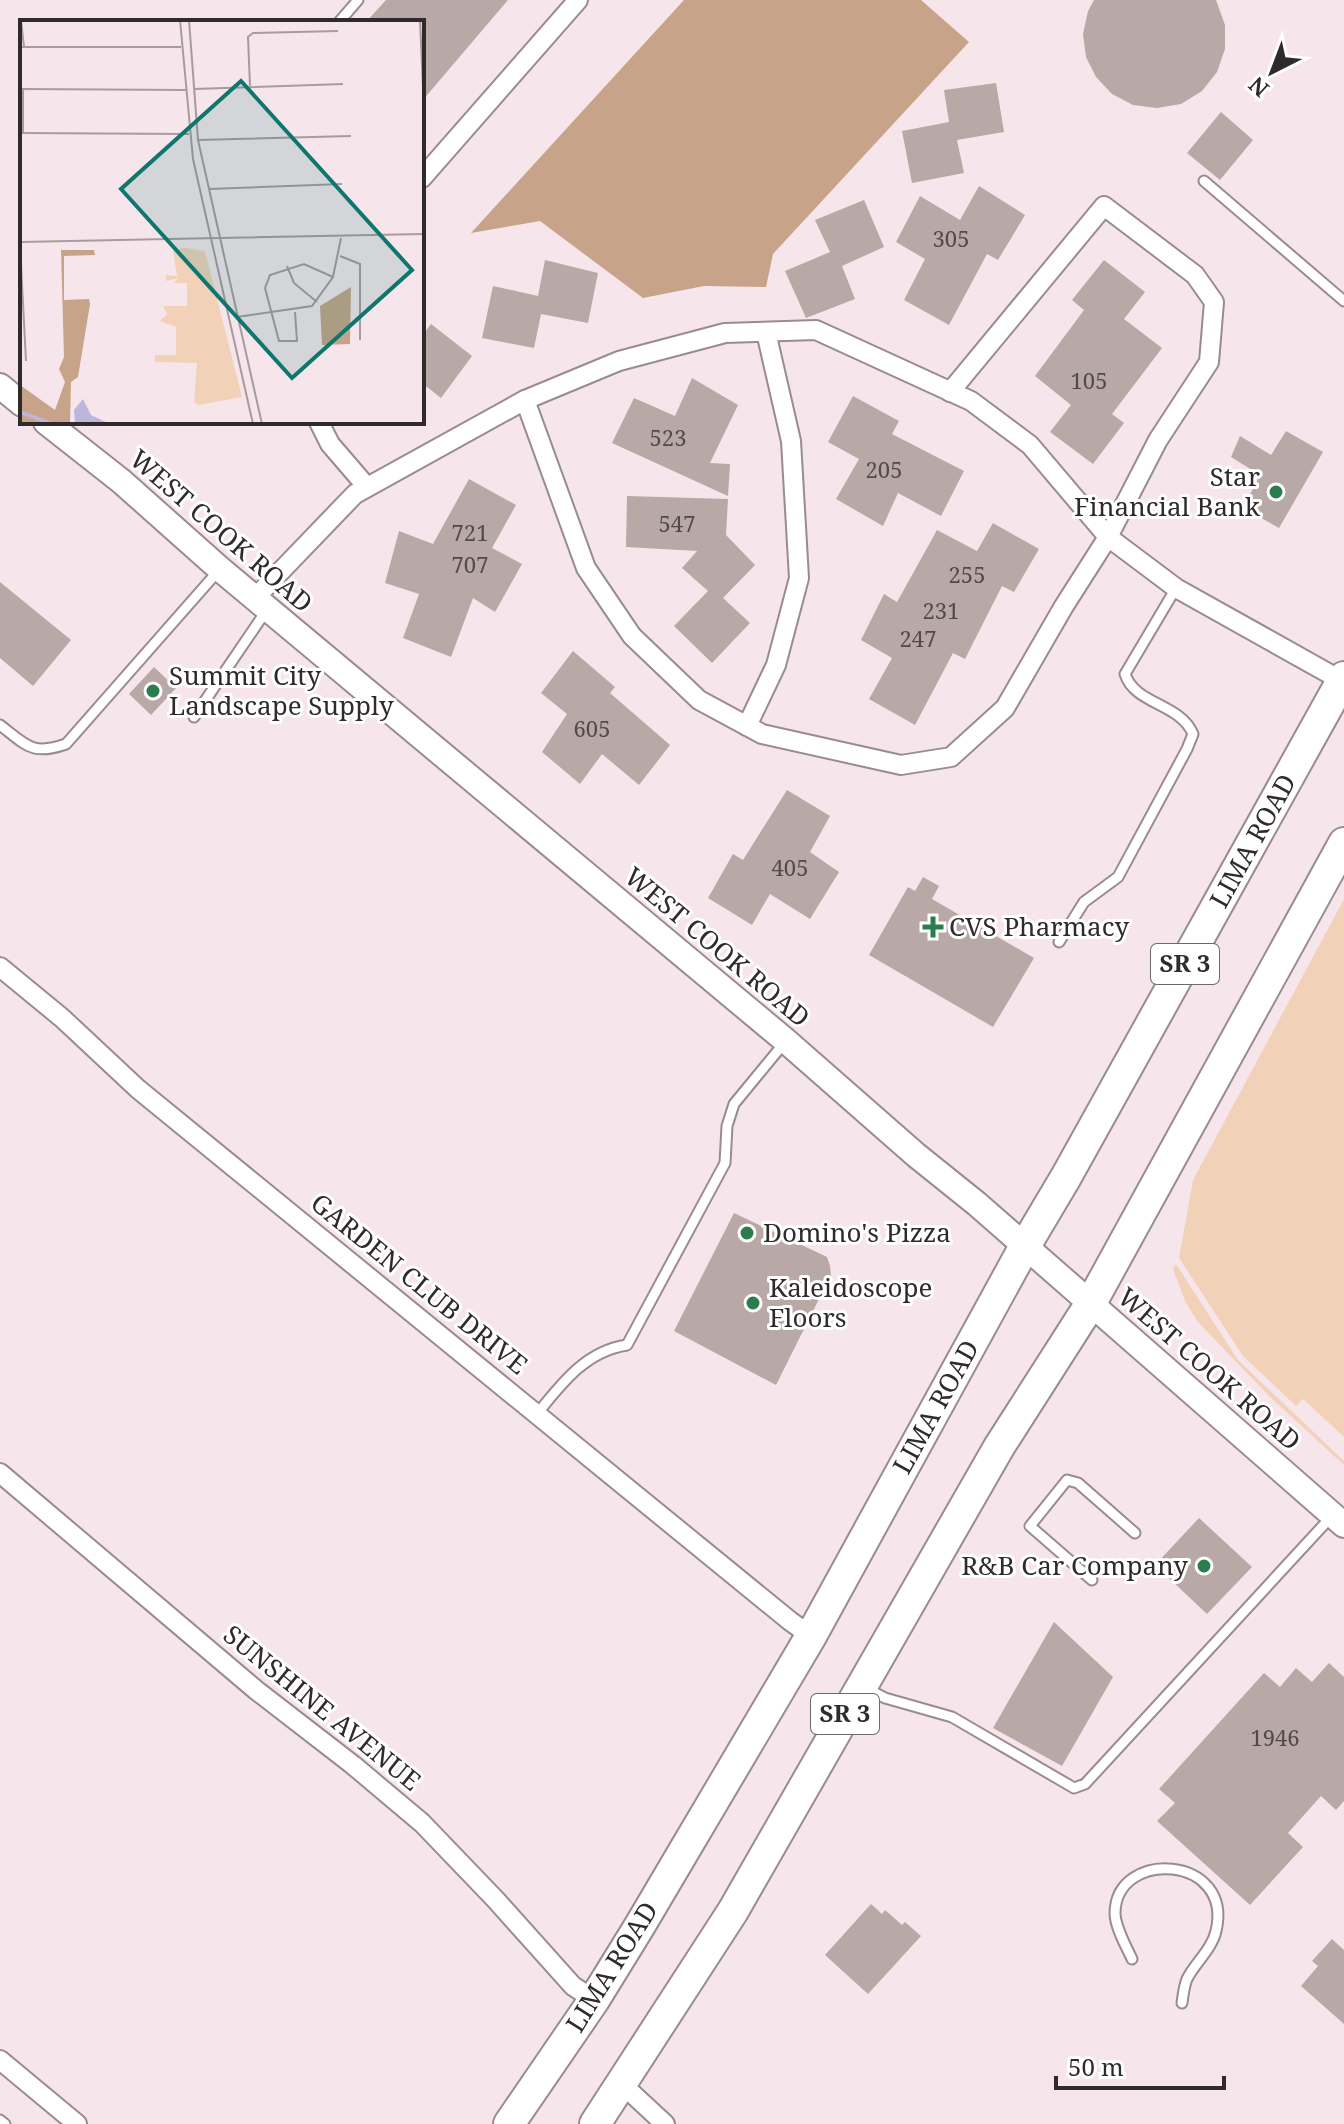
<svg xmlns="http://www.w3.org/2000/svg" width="1344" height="2124" viewBox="0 0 1344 2124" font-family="'Noto Serif',serif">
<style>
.green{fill:#f1d2b9}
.forest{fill:#c7a489}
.building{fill:#b8a9a6}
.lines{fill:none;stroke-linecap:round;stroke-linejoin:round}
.service-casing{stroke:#998b90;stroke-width:13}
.minor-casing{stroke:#998b90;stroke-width:22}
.secondary-casing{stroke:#998b90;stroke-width:28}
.trunk-casing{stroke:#998b90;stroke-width:34}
.service{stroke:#fff;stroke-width:9}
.minor{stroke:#fff;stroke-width:18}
.secondary{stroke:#fff;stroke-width:24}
.trunk{stroke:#fff;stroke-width:30}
.poi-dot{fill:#2b7d4e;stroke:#fff;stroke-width:3}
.labels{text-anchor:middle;stroke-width:6;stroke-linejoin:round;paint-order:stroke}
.number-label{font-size:22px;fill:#514a4a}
.shield{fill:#fff;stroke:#6d6a6b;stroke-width:2}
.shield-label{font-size:24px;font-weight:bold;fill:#2f2a2b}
.poi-label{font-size:26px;fill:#2f2a2b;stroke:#fff;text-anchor:start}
.street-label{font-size:26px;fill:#2f2a2b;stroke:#fff}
.inset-river{fill:none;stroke:#bcb5dd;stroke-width:4}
.inset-road{fill:none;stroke:#a69b9e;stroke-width:2}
.view{fill:#0f766e;fill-opacity:0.15;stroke:#0f766e;stroke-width:4}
.inset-edge{fill:none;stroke:#2f2a2b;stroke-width:4}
</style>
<rect width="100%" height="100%" fill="#f6e6eb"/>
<!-- green -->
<g class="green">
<polygon points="1344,899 1344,1437 1303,1399 1296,1406 1243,1356 1179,1258 1193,1180"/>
<polygon points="1176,1264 1238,1360 1344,1461 1344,1465 1269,1396 1197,1321 1185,1301 1173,1269"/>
</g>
<!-- forest -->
<polygon class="forest" points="684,0 921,0 969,42 773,254 766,287 704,286 643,298 540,221 471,233"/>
<!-- building -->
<g class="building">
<polygon points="386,0 508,0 422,101 422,22 366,22"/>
<polygon points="1094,0 1216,0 1225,25 1225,49 1217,72 1202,91 1181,104 1157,108 1133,105 1112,94 1096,77 1086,57 1083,34 1088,11"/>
<polygon points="996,83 1004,132 957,140 964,173 912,183 902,131 949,122 944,90"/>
<polygon points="1221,112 1253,140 1220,180 1187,153"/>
<polygon points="979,186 1025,215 998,260 987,254 949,325 904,300 925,259 896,242 920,196 960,220"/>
<polygon points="864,200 884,247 842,266 855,299 806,318 785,271 830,252 815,220"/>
<polygon points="545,260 598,273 588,323 541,314 534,348 482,338 493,286 538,296"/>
<polygon points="1104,260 1145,292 1124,319 1162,348 1112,414 1124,423 1093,464 1050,432 1071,405 1035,376 1084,310 1072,300"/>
<polygon points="431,324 472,356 441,398 422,383 422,336"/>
<polygon points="692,378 738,405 710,463 730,464 728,496 612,443 634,398 675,416"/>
<polygon points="853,396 899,421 892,434 964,471 941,516 898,493 883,526 836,499 859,459 828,442"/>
<polygon points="1286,431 1323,452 1279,528 1243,508 1260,475 1231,457 1240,436 1271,455"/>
<polygon points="469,479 516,505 492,548 522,564 495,612 473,598 451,657 403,638 419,594 385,583 399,531 433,544"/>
<polygon points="627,496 728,499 726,535 755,565 723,598 750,623 712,663 674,626 708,591 682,568 697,551 626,547"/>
<polygon points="993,523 1039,549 1014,592 1002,586 965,659 953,653 915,725 869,699 892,658 861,640 884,594 897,602 937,530 977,551"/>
<polygon points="0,582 71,640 33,686 0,658"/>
<polygon points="573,651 615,687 610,693 670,745 639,785 602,754 580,784 542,752 567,714 541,693"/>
<polygon points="154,667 176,688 151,715 129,694"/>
<polygon points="787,790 830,816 810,852 839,872 810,919 770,894 752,925 708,898 733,854 743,860"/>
<polygon points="923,877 939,886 932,899 1034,958 993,1027 869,955 908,887 915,891"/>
<polygon points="734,1213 827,1257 830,1266 831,1275 776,1385 674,1331"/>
<polygon points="1199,1518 1252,1567 1207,1614 1155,1565"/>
<polygon points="1054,1622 1113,1677 1062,1766 993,1728"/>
<polygon points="1329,1663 1344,1677 1344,1801 1336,1810 1321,1796 1288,1833 1303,1847 1250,1905 1157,1821 1175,1803 1159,1789 1264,1673 1280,1687 1296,1668 1312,1682"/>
<polygon points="871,1904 882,1914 885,1910 902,1925 905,1922 921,1936 868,1994 825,1955"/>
<polygon points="1332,1939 1344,1950 1344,2024 1301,1986 1318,1966 1312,1961"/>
</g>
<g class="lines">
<defs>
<g id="service">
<polyline points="339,22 358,0"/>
<polyline points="1204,181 1344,301"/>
<polyline points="194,717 266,611"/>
<path d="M0 725C26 745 32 756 66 744L220 569"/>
<path d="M1059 942 1084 902 1118 877 1187 749 1193 734C1180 703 1135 705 1125 674L1176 588"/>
<path d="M537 1414C562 1383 586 1351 627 1345L725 1163 727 1126 734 1104 785 1042"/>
<polyline points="1092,1580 1030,1526 1067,1480 1078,1483 1135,1533"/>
<polyline points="864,1687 885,1698 952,1717 1074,1788 1085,1784 1331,1517"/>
<path d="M1132 1959C1126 1946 1115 1927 1115 1913 1116 1848 1234 1855 1216 1931 1212 1949 1195 1963 1187 1979 1184 1986 1183 1995 1182 2003"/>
<polyline points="0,2120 5,2124"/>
</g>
<g id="minor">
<polyline points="422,178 578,0"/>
<polyline points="525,400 586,568 632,636 699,700 762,734 901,765 951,757 1005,708 1064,606 1108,537 1158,440 1209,362 1214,302 1195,275 1104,206 950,392"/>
<polyline points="319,422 330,444 367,487"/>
<polyline points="255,598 355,494 525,400 619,361 725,333 816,330 971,401 1030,445 1108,537 1176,588 1344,682"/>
<polyline points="747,726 776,665 799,578 791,441 766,332"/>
<polyline points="0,967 62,1018 138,1089 790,1621 811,1636"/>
<polyline points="0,1473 256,1690 353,1765 422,1823 495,1899 573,1986 594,2000"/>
<polyline points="0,2060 77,2124"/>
<polyline points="623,2085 665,2124"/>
</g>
<g id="secondary">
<polyline points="0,386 22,404"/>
<polyline points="46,422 121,481 220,569 786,1041 916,1155 977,1204 1344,1525"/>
</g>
<g id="trunk">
<polyline points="509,2124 594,2000 639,1927 811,1636 1025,1246 1066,1177 1344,677"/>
<polyline points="595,2124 733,1911 999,1447 1091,1303 1344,843"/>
</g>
</defs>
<!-- service casing -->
<use href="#service" class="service-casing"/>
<!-- minor casing -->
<use href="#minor" class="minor-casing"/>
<!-- secondary casing -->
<use href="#secondary" class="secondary-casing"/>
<!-- trunk casing -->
<use href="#trunk" class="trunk-casing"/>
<!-- service -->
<use href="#service" class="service"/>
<!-- minor -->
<use href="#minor" class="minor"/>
<!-- secondary -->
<use href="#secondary" class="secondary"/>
<!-- trunk -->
<use href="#trunk" class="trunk"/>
</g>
<!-- markers -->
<g class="poi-dot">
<circle cx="1276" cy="492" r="8"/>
<circle cx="153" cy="691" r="8"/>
<path d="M929 915h8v8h8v8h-8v8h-8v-8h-8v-8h8z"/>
<circle cx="747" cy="1233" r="8"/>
<circle cx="753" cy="1303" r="8"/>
<circle cx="1204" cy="1566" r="8"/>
</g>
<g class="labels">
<!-- number labels -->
<g class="number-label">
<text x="951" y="247">305</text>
<text x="1089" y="389">105</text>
<text x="668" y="446">523</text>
<text x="884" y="478">205</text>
<text x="677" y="532">547</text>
<text x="470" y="541">721</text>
<text x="470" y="573">707</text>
<text x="967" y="583">255</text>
<text x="941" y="619">231</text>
<text x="918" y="647">247</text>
<text x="592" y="737">605</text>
<text x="790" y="876">405</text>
<text x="1275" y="1746">1946</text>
</g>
<!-- shield labels -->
<g class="shield">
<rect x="1151" y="944" width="68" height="40" rx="6"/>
<rect x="811" y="1694" width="68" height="40" rx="6"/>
</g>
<g class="shield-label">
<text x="1185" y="972">SR 3</text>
<text x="845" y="1722">SR 3</text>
</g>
<!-- poi labels -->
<g class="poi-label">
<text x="1260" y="486" text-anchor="end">Star<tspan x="1260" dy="30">Financial Bank</tspan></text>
<text x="169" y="685">Summit City<tspan x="169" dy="30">Landscape Supply</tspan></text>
<text x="949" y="936">CVS Pharmacy</text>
<text x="763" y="1242">Domino's Pizza</text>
<text x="769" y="1297">Kaleidoscope<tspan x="769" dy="30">Floors</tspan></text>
<text x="1188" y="1575" text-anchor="end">R&amp;B Car Company</text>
</g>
<!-- street labels -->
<g class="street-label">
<text transform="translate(221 531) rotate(41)" y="9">WEST COOK ROAD</text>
<text transform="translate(1253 841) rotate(-61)" y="9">LIMA ROAD</text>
<text transform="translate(717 947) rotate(40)" y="9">WEST COOK ROAD</text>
<text transform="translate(419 1284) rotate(39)" y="9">GARDEN CLUB DRIVE</text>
<text transform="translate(1209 1369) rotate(41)" y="9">WEST COOK ROAD</text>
<text transform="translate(936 1407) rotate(-61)" y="9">LIMA ROAD</text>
<text transform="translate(322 1708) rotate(39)" y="9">SUNSHINE AVENUE</text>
<text transform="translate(612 1967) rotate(-58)" y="9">LIMA ROAD</text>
</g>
</g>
<!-- overview -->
<g transform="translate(20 20)">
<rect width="404" height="404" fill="#f6e6eb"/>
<path d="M82 227 166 228 185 231 222 377 178 385 174 382 177 343 135 342V335H156V307L140 301 147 294 143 286H167V263H154L158 258 146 261V255L157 256 153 231 163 228Z" fill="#f1d2b9"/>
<path d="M41 230H74L75 235 44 236V280L69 279 70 284 58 357 51 362 50 404H0V365L35 390 45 362 39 349 44 337ZM331 267 330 324 302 325 300 286Z" fill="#c7a489"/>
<path d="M63 379 71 395 90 404H55L54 390Z" fill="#bcb5dd"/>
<path class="inset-river" d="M0 392 32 404"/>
<path class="inset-road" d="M1 0 4 27M160 0 173 139 233 404M169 0 178 120 242 404M400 0 404 90M0 27H161M230 66 228 17 233 13 318 11M0 69 166 70M174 69 323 64M0 113 169 114M3 113V69M178 120 331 116M189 169 322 164M0 222 404 214M0 225 6 341M320 236 340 244V320M267 246 274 263 297 282M275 292 277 321H259L245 268 250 255 284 244 313 257M217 297 292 286 313 257 321 218"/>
<path class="view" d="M221 61 392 250 272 358 101 169Z"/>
<rect width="404" height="404" class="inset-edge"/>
</g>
<!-- north arrow -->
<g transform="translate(1272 72) rotate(222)" stroke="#ffffff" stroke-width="6" paint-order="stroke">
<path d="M0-6L14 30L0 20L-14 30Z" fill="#2f2a2b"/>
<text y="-12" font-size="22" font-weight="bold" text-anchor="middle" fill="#2f2a2b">N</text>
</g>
<!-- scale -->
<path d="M1056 2076v12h168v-12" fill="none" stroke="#2f2a2b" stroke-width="4"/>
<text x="1068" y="2076" font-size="24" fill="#2f2a2b" stroke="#ffffff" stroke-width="6" paint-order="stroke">50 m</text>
</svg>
